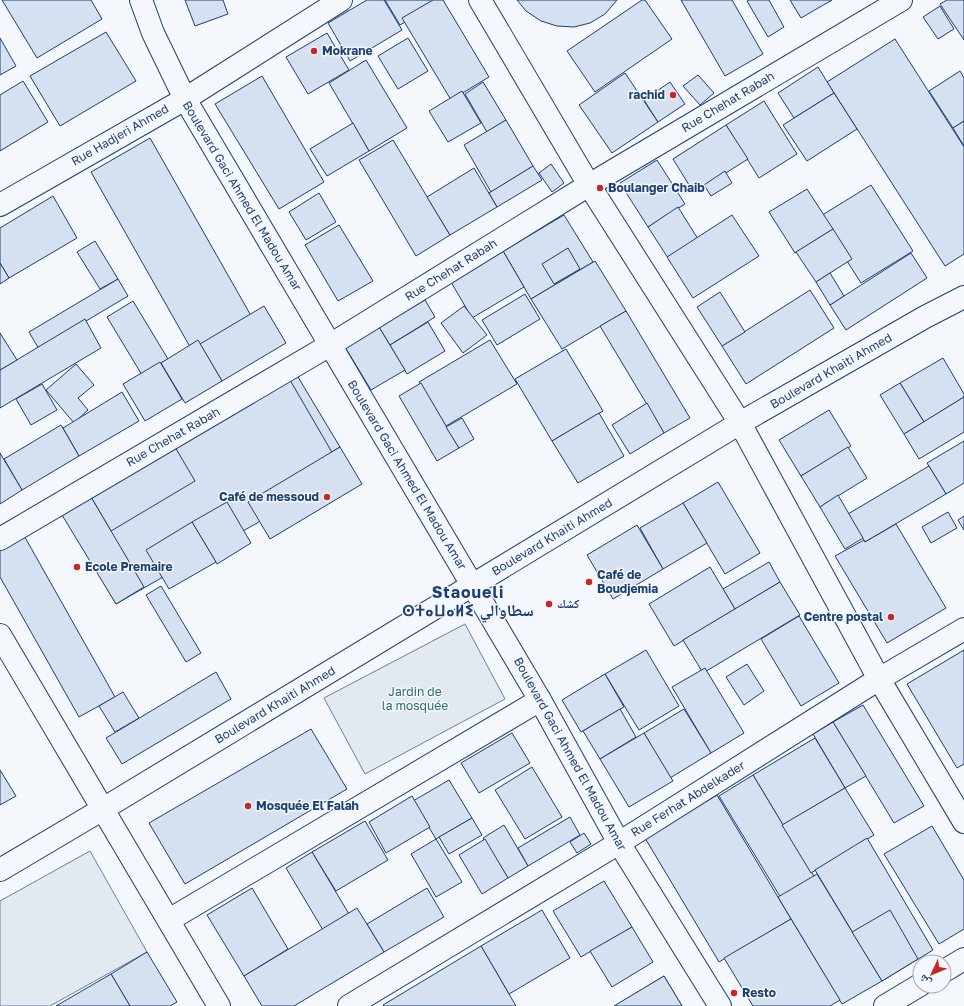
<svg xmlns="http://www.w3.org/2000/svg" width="964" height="1006" viewBox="0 0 964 1006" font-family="'Golos Text','Noto Naskh Arabic','Noto Sans Tifinagh',sans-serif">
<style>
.green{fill:#e3e9f0;stroke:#687fa3}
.building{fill:#d5e0f0;stroke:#1d3f73}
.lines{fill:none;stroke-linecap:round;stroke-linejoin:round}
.minor-casing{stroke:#1d3f73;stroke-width:24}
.secondary-casing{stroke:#1d3f73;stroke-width:24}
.trunk-casing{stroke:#1d3f73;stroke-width:24}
.minor{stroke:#f4f7fb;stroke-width:22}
.secondary{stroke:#f4f7fb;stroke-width:22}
.trunk{stroke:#f4f7fb;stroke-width:22}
.poi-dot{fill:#c62828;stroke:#f4f7fb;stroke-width:1.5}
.labels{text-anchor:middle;stroke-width:3;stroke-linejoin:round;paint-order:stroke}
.poi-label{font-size:12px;font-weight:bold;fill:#1d3f73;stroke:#f4f7fb;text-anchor:start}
.street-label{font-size:12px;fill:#1d3f73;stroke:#f4f7fb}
.park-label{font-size:12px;fill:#2c6c60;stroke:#f4f7fb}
.district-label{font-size:16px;font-weight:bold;letter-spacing:1px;fill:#1d3f73;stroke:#f4f7fb}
</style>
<rect width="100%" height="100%" fill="#f4f7fb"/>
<!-- green -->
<g class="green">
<polygon points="465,624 505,699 365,774 324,698"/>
<polygon points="90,851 147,952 50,1006 0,1006 0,901"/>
</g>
<!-- building -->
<g class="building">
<polygon points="2,0 91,0 102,19 37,58"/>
<polygon points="185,0 223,0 228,14 195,26"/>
<polygon points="367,0 384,0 402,30 350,61 328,23"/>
<polygon points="385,0 441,0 400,25"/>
<polygon points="433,0 443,0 489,77 451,100 402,18"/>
<polygon points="517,0 617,0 605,14 590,23 574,27 557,26 541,21 526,11"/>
<polygon points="642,0 645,0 672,39 595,92 567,51"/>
<polygon points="681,0 732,0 763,54 725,76"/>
<polygon points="749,0 769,0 784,27 768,37 747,1"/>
<polygon points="790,0 832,0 801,18"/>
<polygon points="947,0 964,0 964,40 940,4"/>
<polygon points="940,6 954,29 938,39 923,17"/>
<polygon points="106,32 136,81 60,126 30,76"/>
<polygon points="327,33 349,70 308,94 286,57"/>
<polygon points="0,38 16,66 0,75"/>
<polygon points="408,38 428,71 398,89 378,56"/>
<polygon points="895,39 964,147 964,254 945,266 827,82"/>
<polygon points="366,60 407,128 369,151 329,83"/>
<polygon points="818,67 834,93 794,118 778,93"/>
<polygon points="960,71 964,78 964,121 953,128 929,91"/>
<polygon points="625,73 658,122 612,153 579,105"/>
<polygon points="698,75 714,93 700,105 683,86"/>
<polygon points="262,76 324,182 279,209 215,104"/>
<polygon points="23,81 48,122 0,151 0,95"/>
<polygon points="483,82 506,120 487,132 465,94"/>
<polygon points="670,82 685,104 658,122 644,100"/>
<polygon points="462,91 481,123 448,142 429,111"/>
<polygon points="834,93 857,129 807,161 783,125"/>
<polygon points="764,101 797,154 759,178 726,125"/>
<polygon points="506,120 533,166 491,192 464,145"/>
<polygon points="964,121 964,146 953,128"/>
<polygon points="353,123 369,151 327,176 310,149"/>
<polygon points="726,125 748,159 694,193 673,159"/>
<polygon points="150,138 262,335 202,368 91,172"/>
<polygon points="393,140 450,235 416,256 359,160"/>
<polygon points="657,160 685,204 648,227 620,183"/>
<polygon points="551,164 564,183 552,192 539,173"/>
<polygon points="533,166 542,180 497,207 489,193"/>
<polygon points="474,168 497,207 450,235 427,197"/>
<polygon points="725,171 732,183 711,196 704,185"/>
<polygon points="871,185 913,251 861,283 819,217"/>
<polygon points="807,189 833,229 795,253 769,212"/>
<polygon points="319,193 336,222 306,240 289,212"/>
<polygon points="53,196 77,238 9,278 0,263 0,228"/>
<polygon points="678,207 698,239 668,258 648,227"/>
<polygon points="564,215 593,262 531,299 503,251"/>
<polygon points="732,215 759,256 693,298 667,257"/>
<polygon points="339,225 373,281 338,301 305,245"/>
<polygon points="833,229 852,259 816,282 796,252"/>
<polygon points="95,241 118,279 100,289 77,252"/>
<polygon points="568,248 580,269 554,284 542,264"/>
<polygon points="503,251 524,287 472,318 451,282"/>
<polygon points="911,253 927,278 846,330 830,305"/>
<polygon points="595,261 626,311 562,349 531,299"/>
<polygon points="0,263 9,278 0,284"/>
<polygon points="830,273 844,296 830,305 816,282"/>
<polygon points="118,279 128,296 39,349 29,332"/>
<polygon points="810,290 834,328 746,384 722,346"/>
<polygon points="720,292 745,332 722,346 697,307"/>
<polygon points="525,294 540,319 497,345 482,320"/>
<polygon points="425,300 435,317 390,345 379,327"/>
<polygon points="133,301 168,359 142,375 107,317"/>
<polygon points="264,306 286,343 222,381 200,344"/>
<polygon points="464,306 487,335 463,353 441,323"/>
<polygon points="626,311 690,418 664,433 600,326"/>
<polygon points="85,319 101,348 0,408 0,370"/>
<polygon points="428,322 445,351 407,374 390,345"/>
<polygon points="379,327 405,370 371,390 345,347"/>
<polygon points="0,333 17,360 0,370"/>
<polygon points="198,340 222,381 185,403 161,363"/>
<polygon points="490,340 517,384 446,426 419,382"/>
<polygon points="566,349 603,411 552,441 515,379"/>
<polygon points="943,358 964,394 964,397 924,422 900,383"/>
<polygon points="160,362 182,399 145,421 123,384"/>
<polygon points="76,364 94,385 78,398 88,410 74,423 46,390"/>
<polygon points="295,372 340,447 244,504 199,430"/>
<polygon points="290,380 344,473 116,604 62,511"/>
<polygon points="421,383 459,448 437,461 399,396"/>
<polygon points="900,383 924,422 904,434 880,395"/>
<polygon points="42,384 57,410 31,425 16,399"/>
<polygon points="122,392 139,421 79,456 63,428"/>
<polygon points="964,397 964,432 919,459 904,434"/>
<polygon points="647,403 664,433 630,454 612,425"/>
<polygon points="829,410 851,446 801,476 779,440"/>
<polygon points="599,413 624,456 578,483 552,441"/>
<polygon points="462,418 474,439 459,448 446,427"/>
<polygon points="61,425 79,456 22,490 4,459"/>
<polygon points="964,441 964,483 946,494 927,463"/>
<polygon points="175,447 195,481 111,531 91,497"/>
<polygon points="340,447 362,484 270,539 248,502"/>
<polygon points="848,447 867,478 820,507 801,476"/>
<polygon points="0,453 22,490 0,504"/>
<polygon points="929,466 946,494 865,542 848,514"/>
<polygon points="718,482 760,553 725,574 683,503"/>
<polygon points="838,495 863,538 845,549 820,507"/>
<polygon points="91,497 144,587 116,604 62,515"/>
<polygon points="227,502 251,543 217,564 192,522"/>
<polygon points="683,503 707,543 663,569 640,528"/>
<polygon points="948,512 957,528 931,543 922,527"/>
<polygon points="964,516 964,530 958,520"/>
<polygon points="192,522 216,562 169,589 146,550"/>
<polygon points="896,524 946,608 887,643 835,556 864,540 865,542"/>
<polygon points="637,525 663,569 613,599 587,555"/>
<polygon points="22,532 115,697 79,717 0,577 0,544"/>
<polygon points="769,562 780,582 735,609 723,589"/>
<polygon points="710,567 735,609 674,646 649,604"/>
<polygon points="780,582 800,615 703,673 683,640"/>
<polygon points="161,586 201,653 186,662 146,595"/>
<polygon points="799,616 839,683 801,706 761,639"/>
<polygon points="646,650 679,706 639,730 605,674"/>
<polygon points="964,650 964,764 957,768 907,684"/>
<polygon points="747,664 764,691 744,705 726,677"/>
<polygon points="705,668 744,733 711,753 672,687"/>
<polygon points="216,672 231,699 122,764 106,738"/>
<polygon points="605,674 624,707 581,732 562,700"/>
<polygon points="123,692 139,718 115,732 99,706"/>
<polygon points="863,705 924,806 894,823 833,722"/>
<polygon points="620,709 636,737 600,759 583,731"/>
<polygon points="684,709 711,753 670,778 644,733"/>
<polygon points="833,722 866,776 845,788 813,734"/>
<polygon points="311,729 347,789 185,884 149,823"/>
<polygon points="512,733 530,763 479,793 461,763"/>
<polygon points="644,733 673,781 629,807 600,759"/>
<polygon points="815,738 845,788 783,825 753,775"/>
<polygon points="532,767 562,817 525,839 495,790"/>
<polygon points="0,770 16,796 0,805"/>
<polygon points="753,775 818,883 784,903 719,796"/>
<polygon points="449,780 472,818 436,839 413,801"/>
<polygon points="845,788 874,835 811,873 782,825"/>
<polygon points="717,795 791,919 719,962 645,838"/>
<polygon points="412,796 430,827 386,853 369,822"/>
<polygon points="570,817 580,835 528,866 518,848"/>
<polygon points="472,818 482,835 449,854 439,837"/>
<polygon points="365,821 388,860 336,891 312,852"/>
<polygon points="504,825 528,866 508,878 483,838"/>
<polygon points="932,826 964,880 964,929 939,944 884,854"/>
<polygon points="584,833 591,844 577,853 570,842"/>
<polygon points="867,838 933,950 882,981 815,870"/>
<polygon points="436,839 462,882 436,897 411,854"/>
<polygon points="485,839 508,878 482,894 459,855"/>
<polygon points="312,852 349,914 323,930 286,868"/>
<polygon points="817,874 882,981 842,1004 778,897"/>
<polygon points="604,881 632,927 581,957 553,911"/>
<polygon points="252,888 288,949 244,976 207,915"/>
<polygon points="427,888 444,917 384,952 367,924"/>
<polygon points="357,908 384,952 294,1006 262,1006 244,976"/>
<polygon points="542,910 570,958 509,994 481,946"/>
<polygon points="890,910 918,959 882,981 852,932"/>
<polygon points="791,919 840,1000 830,1006 753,1006 724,958"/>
<polygon points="632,927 653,962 612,987 590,951"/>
<polygon points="481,946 516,1006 384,1006 383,1005"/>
<polygon points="147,952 177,1002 170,1006 130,1006 111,974"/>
<polygon points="111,974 130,1006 56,1006"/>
<polygon points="664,976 682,1006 619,1006 618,1004"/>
<polygon points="664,976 682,1006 614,1006"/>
</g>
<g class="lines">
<defs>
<g id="minor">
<polyline points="480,0 589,185 740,423 879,679 964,822"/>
<polyline points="0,205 185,99 341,0"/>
<polyline points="0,539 330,345 589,185 901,0"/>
<polyline points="0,635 219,1006"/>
<polyline points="169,920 540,700"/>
<polyline points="944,971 964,959"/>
<polyline points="349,1006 619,843 879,679 964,629"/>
<polyline points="885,1006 920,985"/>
</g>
<polyline id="secondary" points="141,0 153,33 185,99 540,700 619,843 720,1006"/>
<polyline id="trunk" points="0,870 103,809 740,423 925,317 964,297"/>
</defs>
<!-- minor casing -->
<use href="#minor" class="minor-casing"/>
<!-- secondary casing -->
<use href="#secondary" class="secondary-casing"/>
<!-- trunk casing -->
<use href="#trunk" class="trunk-casing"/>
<!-- minor -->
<use href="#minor" class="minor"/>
<!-- secondary -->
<use href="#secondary" class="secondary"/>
<!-- trunk -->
<use href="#trunk" class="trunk"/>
</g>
<!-- markers -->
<g class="poi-dot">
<circle cx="314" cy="51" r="4"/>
<circle cx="673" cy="95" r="4"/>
<circle cx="600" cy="188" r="4"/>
<circle cx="327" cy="497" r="4"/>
<circle cx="77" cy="567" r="4"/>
<circle cx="589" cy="582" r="4"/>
<circle cx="549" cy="604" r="4"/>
<circle cx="891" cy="617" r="4"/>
<circle cx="248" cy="806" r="4"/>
<circle cx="734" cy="993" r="4"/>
</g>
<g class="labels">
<!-- poi labels -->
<g class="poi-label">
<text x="322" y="55">Mokrane</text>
<text x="665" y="99" text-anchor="end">rachid</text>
<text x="608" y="192">Boulanger Chaib</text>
<text x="319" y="501" text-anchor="end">Café de messoud</text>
<text x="85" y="571">Ecole Premaire</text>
<text x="597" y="579">Café de<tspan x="597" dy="14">Boudjemia</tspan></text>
<text x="557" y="608">كشك</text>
<text x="883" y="621" text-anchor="end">Centre postal</text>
<text x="256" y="810">Mosquée El Falah</text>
<text x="742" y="997">Resto</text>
</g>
<!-- street labels -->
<g class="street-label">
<text transform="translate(728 102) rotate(-31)" y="4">Rue Chehat Rabah</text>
<text transform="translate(120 135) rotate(-30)" y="4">Rue Hadjeri Ahmed</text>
<text transform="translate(242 196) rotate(59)" y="4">Boulevard Gaci Ahmed El Madou Amar</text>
<text transform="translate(451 270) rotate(-32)" y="4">Rue Chehat Rabah</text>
<text transform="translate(831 371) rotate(-30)" y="4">Boulevard Khaiti Ahmed</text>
<text transform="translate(173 437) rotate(-30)" y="4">Rue Chehat Rabah</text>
<text transform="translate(407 475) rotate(59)" y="4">Boulevard Gaci Ahmed El Madou Amar</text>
<text transform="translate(552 537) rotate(-31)" y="4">Boulevard Khaiti Ahmed</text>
<text transform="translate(275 705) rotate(-31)" y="4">Boulevard Khaiti Ahmed</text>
<text transform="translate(570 754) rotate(61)" y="4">Boulevard Gaci Ahmed El Madou Amar</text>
<text transform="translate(688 799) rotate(-32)" y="4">Rue Ferhat Abdelkader</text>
</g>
<!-- park labels -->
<g class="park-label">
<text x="415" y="696">Jardin de<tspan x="415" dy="14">la mosquée</tspan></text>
</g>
<!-- district labels -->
<g class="district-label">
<text x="468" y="598">Staoueli<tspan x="468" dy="18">ⵙⵜⴰⵡⴰⵍⵉ سطاوالي</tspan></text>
</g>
</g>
<!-- north arrow -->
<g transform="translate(932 974) rotate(226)"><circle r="19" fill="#f4f7fb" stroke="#9eadc5"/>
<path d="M0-3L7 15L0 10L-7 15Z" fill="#c62828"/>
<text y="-6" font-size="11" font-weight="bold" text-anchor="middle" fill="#1d3f73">ش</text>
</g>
</svg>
